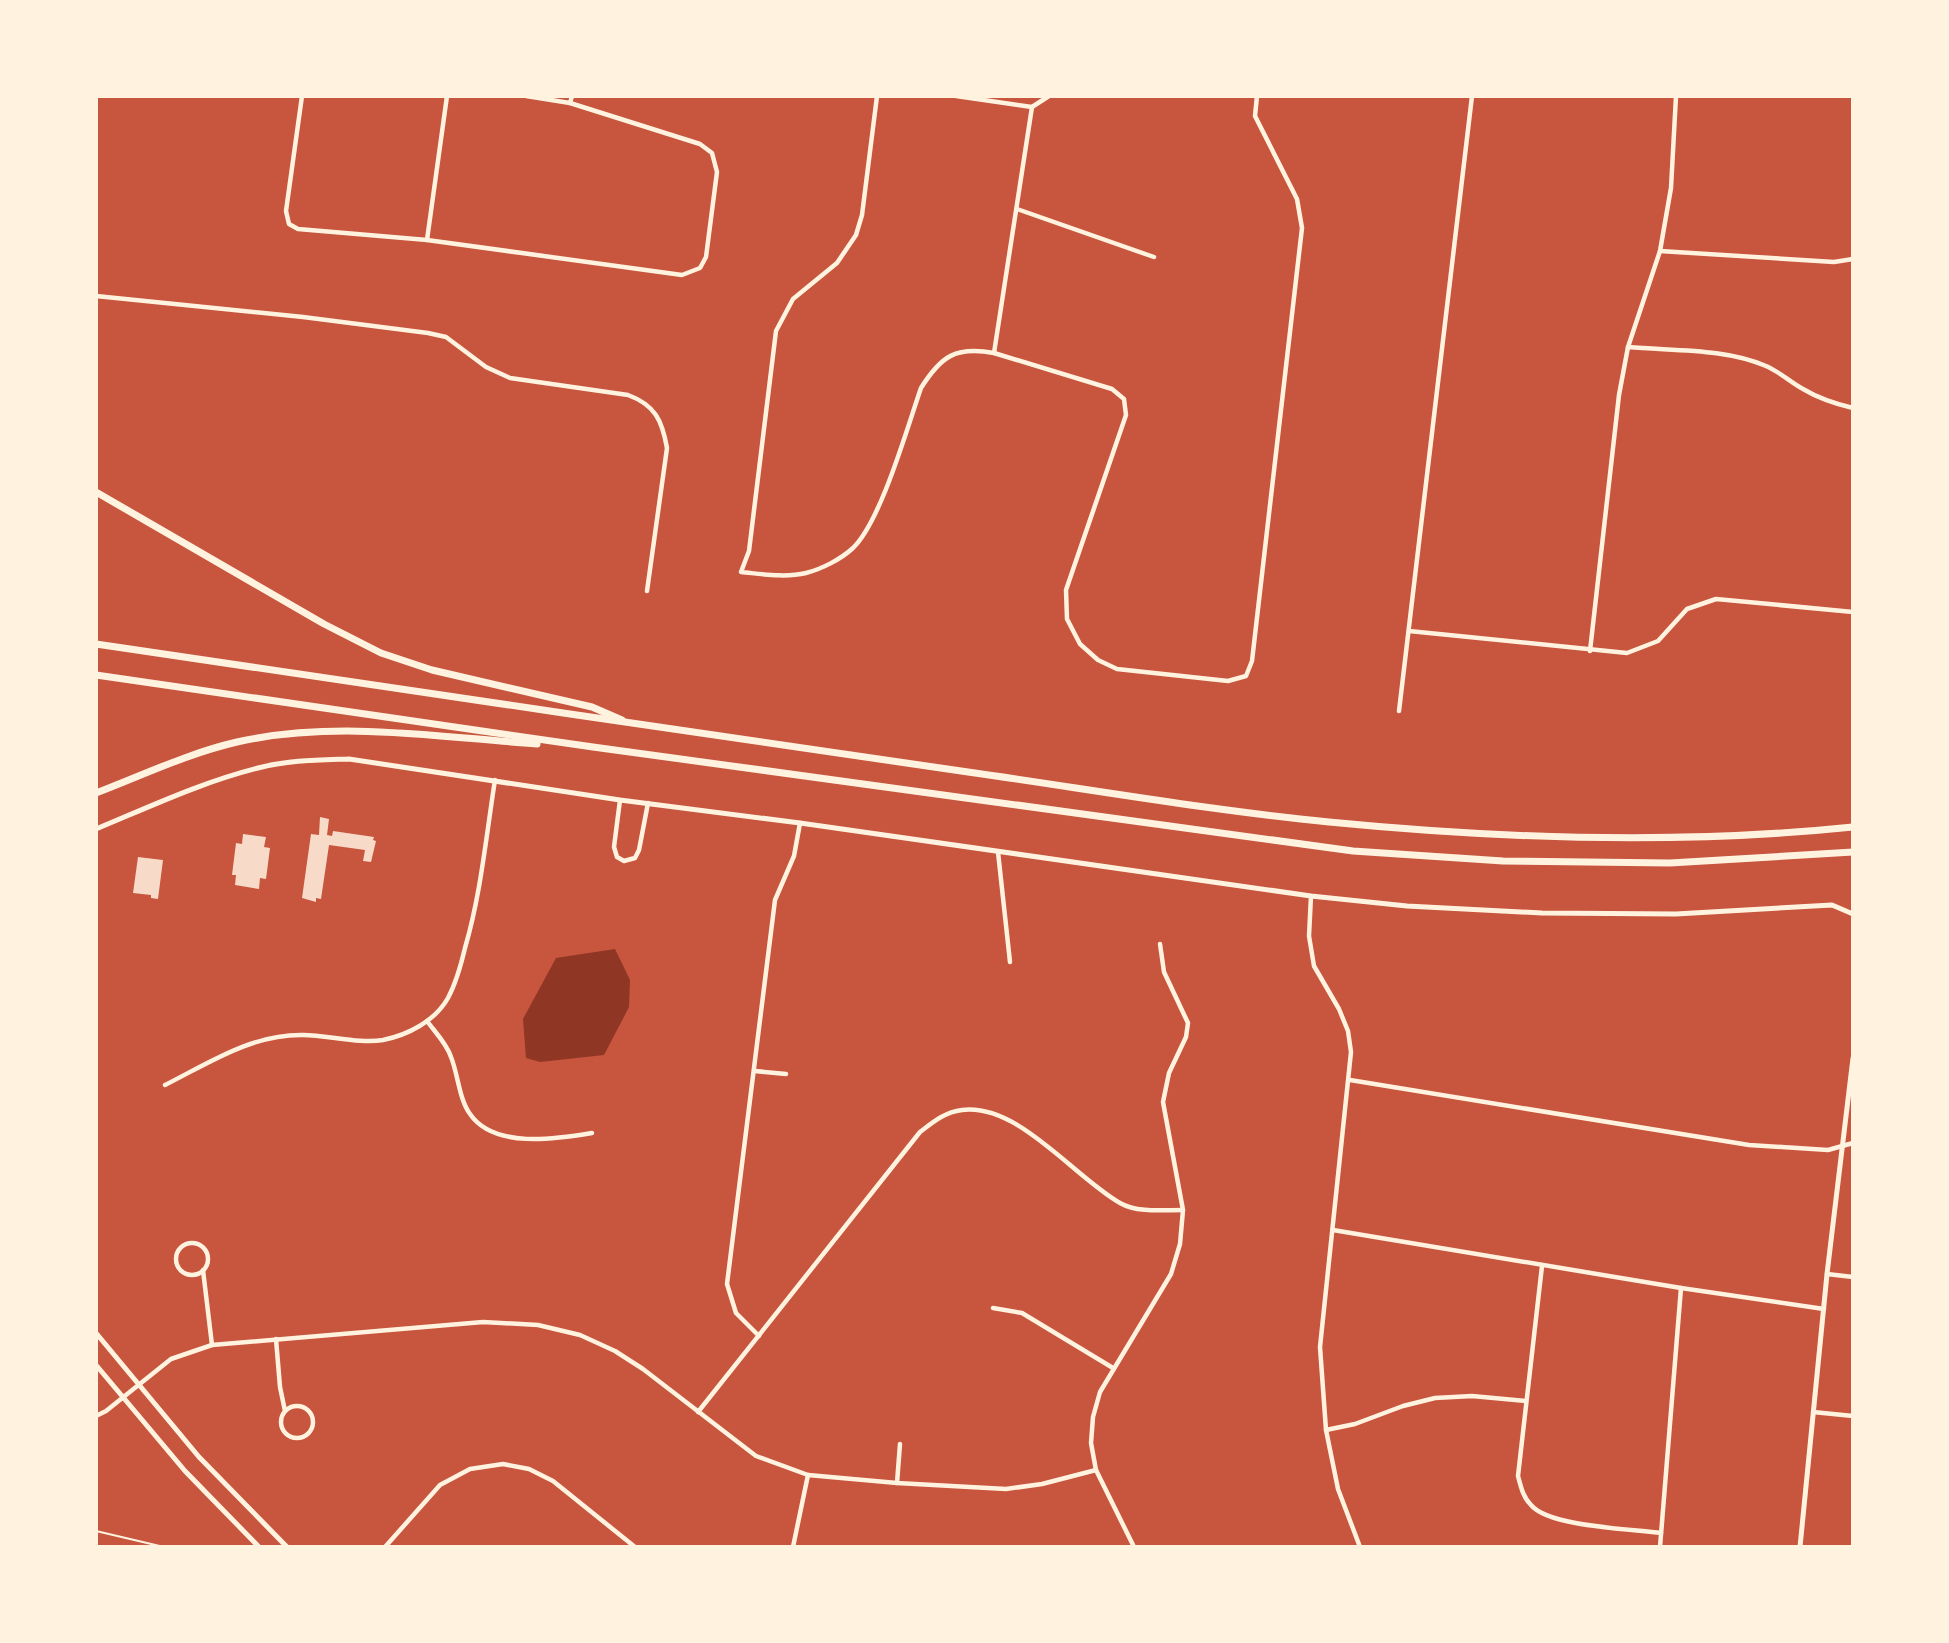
<svg xmlns="http://www.w3.org/2000/svg" width="1949" height="1643" viewBox="0 0 1949 1643" font-family="'PT Sans',sans-serif">
<style>
.water{fill:#8f3625}
.building{fill:#f7dbc8}
.lines{fill:none;stroke-linecap:round;stroke-linejoin:round}
.path{stroke:#fff3e0;stroke-width:2}
.minor{stroke:#fff3e0;stroke-width:4.5}
.tertiary{stroke:#fff3e0;stroke-width:5}
.motorway{stroke:#fff3e0;stroke-width:7}
</style>
<rect width="100%" height="100%" fill="#c8553d"/>
<!-- water -->
<polygon class="water" points="615,949 630,980 629,1007 604,1055 540,1062 526,1058 523,1019 556,958"/>
<!-- building -->
<g class="building">
<polygon points="320,817 329,819 327,835 332,836 333,831 374,837 373,840 376,841 371,862 363,861 365,850 329,845 321,899 316,898 316,902 302,898 311,834 319,835"/>
<polygon points="243,834 266,837 264,847 270,848 266,879 260,878 259,889 235,885 236,875 232,875 236,843 242,844"/>
<polygon points="138,857 163,860 158,899 151,898 151,895 133,893"/>
</g>
<g class="lines">
<!-- path -->
<polyline class="path" points="96,1531 164,1547"/>
<!-- minor -->
<g class="minor">
<polyline points="302,96 286,211 289,224 298,229 427,240 682,275 700,268 706,257 717,172 712,153 700,144 570,103 526,96"/>
<path d="M877 96 862 215 856 235 837 263 793 299 776 331 749 551 741 572C762 574 785 578 806 573 822 569 841 559 853 548 881 521 907 428 921 388 941 356 956 346 994 353L1032 107"/>
<polyline points="956,96 1032,107 1049,96"/>
<polyline points="570,103 572,96"/>
<polyline points="1017,209 1154,257"/>
<polyline points="427,240 447,96"/>
<polyline points="1660,251 1834,262 1853,259"/>
<path d="M96 296 303 317 428 333 446 337 486 367 510 378 628 395C655 405 662 420 667 448L647 591"/>
<path d="M1628 347C1673 351 1725 348 1766 366 1780 372 1790 382 1803 389 1818 398 1836 404 1853 408"/>
<polyline points="994,353 1112,389 1124,399 1126,415 1066,590 1067,619 1080,644 1098,660 1117,669 1228,681 1246,676 1252,661 1302,228 1297,199 1255,116 1257,96"/>
<polyline points="1409,631 1627,653 1658,641 1687,609 1716,599 1853,612"/>
<polyline points="1590,651 1619,395 1628,347 1660,251 1671,188 1676,96"/>
<polyline points="1399,711 1472,96"/>
<polyline points="620,800 614,847 617,857 624,861 635,858 639,850 648,803"/>
<polyline points="998,852 1010,962"/>
<polyline points="1311,896 1309,936 1314,966 1339,1009 1348,1031 1351,1052 1320,1347 1326,1430 1338,1489 1360,1547"/>
<path d="M427 1021C435 1032 447 1044 451 1057 458 1074 459 1099 470 1114 494 1149 556 1139 592 1133"/>
<polyline points="755,1071 786,1074"/>
<polyline points="1350,1080 1749,1145 1828,1150 1853,1143"/>
<path d="M165 1085C209 1063 252 1034 303 1035 327 1035 360 1044 383 1040 408 1035 435 1021 448 998 456 983 461 965 465 948 481 893 486 837 495 780"/>
<polyline points="1333,1230 1681,1288 1824,1309"/>
<circle cx="192" cy="1259" r="16"/>
<path d="M1542 1266 1518 1476C1521 1487 1523 1497 1531 1505 1549 1527 1632 1529 1661 1533"/>
<polyline points="203,1270 212,1345"/>
<polyline points="1827,1274 1853,1277"/>
<polyline points="993,1308 1022,1313 1113,1368"/>
<polyline points="759,1336 736,1313 727,1284 775,900 794,856 800,823"/>
<polyline points="276,1339 280,1387 285,1411"/>
<circle cx="297" cy="1422" r="16"/>
<path d="M698 1412 920 1132C933 1122 945 1112 962 1110 1018 1103 1073 1176 1120 1203 1137 1213 1164 1210 1183 1210"/>
<polyline points="1813,1412 1853,1416"/>
<polyline points="96,1416 106,1411 171,1359 212,1345 483,1322 538,1325 580,1335 615,1351 643,1369 756,1456 808,1475 897,1483 1006,1489 1042,1484 1096,1470"/>
<polyline points="1326,1430 1355,1424 1403,1406 1435,1398 1472,1396 1526,1401"/>
<polyline points="897,1483 900,1444"/>
<polyline points="385,1547 440,1485 470,1469 503,1464 529,1469 553,1481 635,1547"/>
<polyline points="793,1547 808,1475"/>
<polyline points="1134,1547 1096,1470 1091,1443 1093,1417 1100,1392 1171,1274 1180,1244 1183,1210 1163,1102 1169,1073 1186,1037 1188,1023 1164,972 1160,944"/>
<polyline points="1660,1547 1681,1288"/>
</g>
<!-- tertiary -->
<g class="tertiary">
<path d="M96 829C149 807 202 782 258 768 288 760 319 760 349 759L620 800 800 823 1311 896 1407 906 1542 913 1676 914 1832 905 1853 914"/>
<polyline points="96,1333 199,1457 287,1547"/>
<polyline points="96,1365 185,1471 259,1547"/>
<polyline points="1800,1547 1827,1274 1853,1058"/>
</g>
<!-- motorway -->
<g class="motorway">
<polyline points="96,492 324,624 381,653 432,670 592,707 622,720"/>
<path d="M96 644C387 687 677 730 968 772 1088 789 1208 810 1329 822 1503 839 1679 845 1853 827"/>
<polyline points="96,675 593,747 1353,851 1503,861 1670,863 1853,852"/>
<path d="M96 793C143 775 189 753 237 742 335 720 439 737 537 744"/>
</g>
</g>
<!-- border -->
<rect width="1949" height="1643" fill="none" stroke="#fff3e0" stroke-width="196"/>
</svg>
